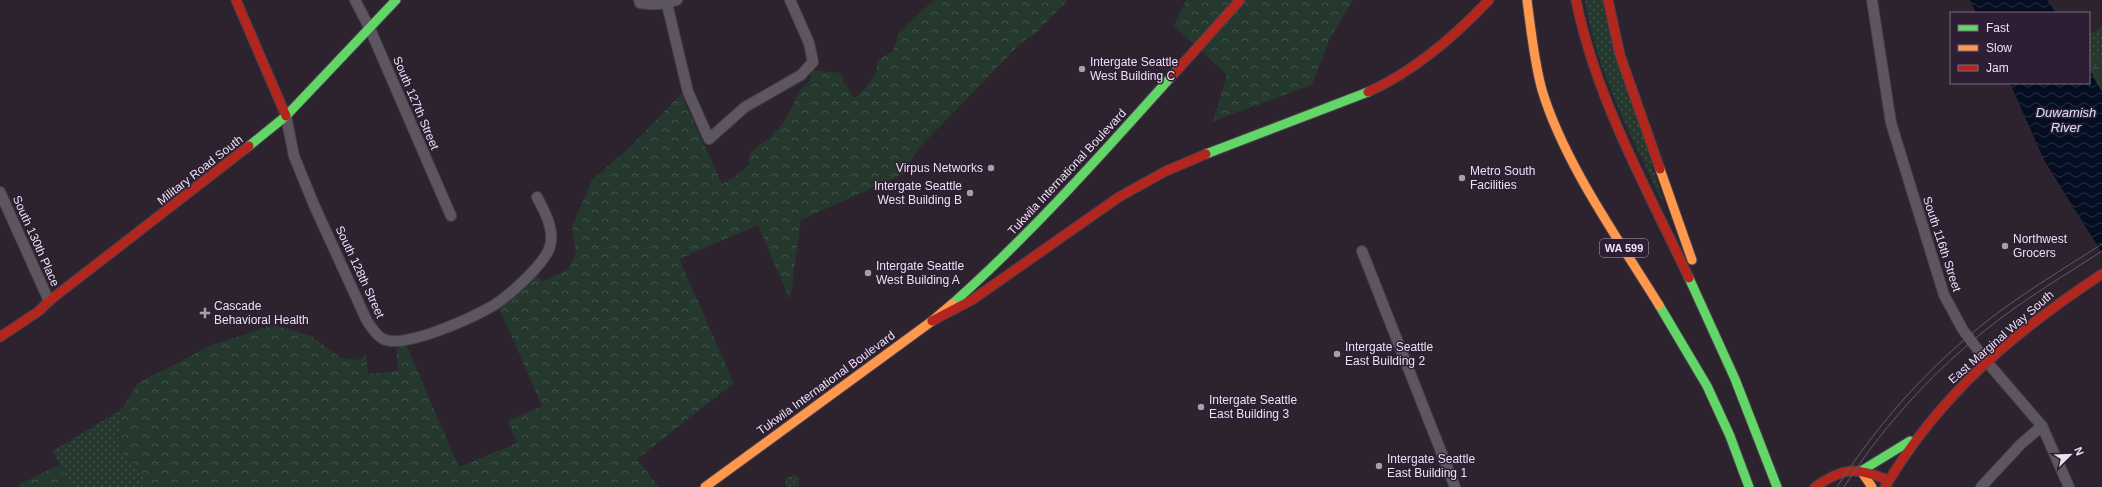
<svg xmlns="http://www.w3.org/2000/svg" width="2102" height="487" viewBox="0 0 2102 487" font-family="Arial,sans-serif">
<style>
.grass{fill:url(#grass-dots)}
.forest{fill:url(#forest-crowns)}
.wetland{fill:url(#wetland-marsh)}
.water{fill:url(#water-waves)}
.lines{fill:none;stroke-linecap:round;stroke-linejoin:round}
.street-casing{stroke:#473f4a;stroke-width:12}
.fast-casing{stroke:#473f4a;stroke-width:11}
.slow-casing{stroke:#473f4a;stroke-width:11}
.jam-casing{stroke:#473f4a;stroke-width:11}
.street{stroke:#5d5660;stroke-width:10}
.fast{stroke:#63d668;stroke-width:9}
.slow{stroke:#ff974d;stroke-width:9}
.jam{stroke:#b3261e;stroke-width:9}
.tram{stroke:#625a65;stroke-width:1}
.poi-dot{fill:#a89eac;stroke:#2e1e34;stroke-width:1.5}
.labels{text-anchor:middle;stroke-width:3;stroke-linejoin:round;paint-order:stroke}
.shield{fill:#2e1e34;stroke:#b2a6b8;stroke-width:1}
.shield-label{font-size:11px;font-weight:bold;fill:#ebe1f0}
.poi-label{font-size:12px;fill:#ebe1f0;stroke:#2e1e34;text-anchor:start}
.street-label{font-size:12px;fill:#ebe1f0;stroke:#2e1e34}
.water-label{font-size:13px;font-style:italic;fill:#d6e4f9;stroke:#2e1e34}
</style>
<defs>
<pattern id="grass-dots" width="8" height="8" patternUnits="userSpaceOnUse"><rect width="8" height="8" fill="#25382d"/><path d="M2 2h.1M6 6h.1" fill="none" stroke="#45544c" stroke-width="1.8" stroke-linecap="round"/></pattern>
<pattern id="forest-crowns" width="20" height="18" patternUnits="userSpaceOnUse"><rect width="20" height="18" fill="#25382d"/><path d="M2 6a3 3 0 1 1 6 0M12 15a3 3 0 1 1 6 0" fill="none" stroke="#45544c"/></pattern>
<pattern id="wetland-marsh" width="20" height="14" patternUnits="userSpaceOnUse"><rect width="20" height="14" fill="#25382d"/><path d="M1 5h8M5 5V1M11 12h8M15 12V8" fill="none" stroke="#45544c"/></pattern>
<pattern id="water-waves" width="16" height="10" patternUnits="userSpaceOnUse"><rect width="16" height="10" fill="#050d23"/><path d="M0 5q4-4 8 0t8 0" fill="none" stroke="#2a3043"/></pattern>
</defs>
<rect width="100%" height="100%" fill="#2c232f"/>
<!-- grass -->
<g class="grass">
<path d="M1585 0H1602L1664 205C1633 139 1596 72 1585 0Z"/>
<polygon points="2102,26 2102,92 2089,69 2089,35"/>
<polygon points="122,409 117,447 144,476 142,487 71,487 53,451"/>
<polygon points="794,475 799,479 798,486 786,487 786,478"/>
</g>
<!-- forest -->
<g class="forest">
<path d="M934 0H1068L1035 34 1022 42 917 150 903 174 801 220 790 300 758 225 679 259 734 383 637 459 659 487H142L144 476 117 447 122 409 138 383 212 345 274 325 311 336 341 358 360 360 366 353 368 374 398 371 396 343 405 342 459 467 517 443 508 421 542 406 497 303 532 271 543 281 567 270 576 254 572 227 592 180 629 148 681 94 722 184 735 177 749 165C746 147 762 146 771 136 778 129 786 119 790 111 797 97 796 91 810 81L811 70 841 73 843 81 855 98C865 88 879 77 877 61L893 51 899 32Z"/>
<polygon points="1186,0 1353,0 1330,38 1312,85 1213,121 1227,75 1174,26"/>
<polygon points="59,465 71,487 20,487 18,485"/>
</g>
<!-- wetland -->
<polygon class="wetland" points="2102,57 2102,89 2089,61"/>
<!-- water -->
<g class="water">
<polygon points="1970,0 2047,0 2056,13 1976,13"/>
<polygon points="2089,69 2102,92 2102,253 2044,160 2010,83 2089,83"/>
</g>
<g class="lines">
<defs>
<g id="street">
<polyline points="355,0 370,29 451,216"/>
<path d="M639 0 640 3C654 5 664 5 677 0"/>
<polyline points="1872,0 1891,123 1944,295 1963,330 1987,362 2042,426 2069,487"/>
<polyline points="667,4 688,92 709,139 745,107 801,75 813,62 809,43 790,0"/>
<path d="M286 116 294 156 314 205 367 321C371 327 376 335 383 339 404 349 469 319 489 308 506 299 546 263 550 246 555 229 544 211 537 197"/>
<polyline points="0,192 49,301"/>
<polyline points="1362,251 1455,487"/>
<polyline points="1981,487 2021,444 2042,426"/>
</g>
<g id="fast">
<polyline points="249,146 286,116 396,0"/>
<polyline points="1206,154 1368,92"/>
<polyline points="1689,278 1735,379 1777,487"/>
<path d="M952 304C1031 234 1100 156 1171 77"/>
<polyline points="1659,305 1707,386 1730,436 1749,487"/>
<polyline points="1861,471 1910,441"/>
</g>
<g id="slow">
<path d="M1527 0C1531 30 1534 61 1542 90 1564 163 1619 240 1659 305"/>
<polyline points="1660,169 1692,260"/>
<polyline points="1861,471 1872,487"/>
<polyline points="705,487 932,321 952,304"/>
</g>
<g id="jam">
<polyline points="236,0 286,116"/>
<path d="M1576 0C1596 99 1646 187 1689 278"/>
<polyline points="1608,0 1620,55 1660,169"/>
<polyline points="1171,77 1240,0"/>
<path d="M1368 92C1415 71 1454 37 1489 0"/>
<polyline points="932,321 972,300 1119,197 1166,171 1206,154"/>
<polyline points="0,337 39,311 49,301 249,146"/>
<path d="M1815 487C1844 467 1856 467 1888 480"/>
<path d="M1885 487C1940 394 2013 333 2102 274"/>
</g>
</defs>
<!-- street casing -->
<use href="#street" class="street-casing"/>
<!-- fast casing -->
<use href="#fast" class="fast-casing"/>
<!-- slow casing -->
<use href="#slow" class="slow-casing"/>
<!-- jam casing -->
<use href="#jam" class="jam-casing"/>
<!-- street -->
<use href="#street" class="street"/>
<!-- fast -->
<use href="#fast" class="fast"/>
<!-- slow -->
<use href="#slow" class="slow"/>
<!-- jam -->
<use href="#jam" class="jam"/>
<!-- tram -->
<g class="tram">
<path d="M1837 487C1879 422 1930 365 1991 318 2026 291 2065 268 2102 244"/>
<path d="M1844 487C1887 420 1942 362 2005 315 2036 292 2070 272 2102 251"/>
</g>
</g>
<!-- markers -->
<g class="poi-dot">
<circle cx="1082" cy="69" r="4"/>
<circle cx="991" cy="168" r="4"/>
<circle cx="1462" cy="178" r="4"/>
<circle cx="970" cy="193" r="4"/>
<circle cx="2005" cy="246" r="4"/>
<circle cx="868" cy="273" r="4"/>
<path d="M203 307h4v4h4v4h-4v4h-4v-4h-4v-4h4z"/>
<circle cx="1337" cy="354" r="4"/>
<circle cx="1201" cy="407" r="4"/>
<circle cx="1379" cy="466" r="4"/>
</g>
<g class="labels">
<!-- shield labels -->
<rect class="shield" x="1600" y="239" width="48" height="18" rx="3"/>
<g class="shield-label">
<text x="1624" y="252">WA 599</text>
</g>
<!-- poi labels -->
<g class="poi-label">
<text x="1090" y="66">Intergate Seattle<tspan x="1090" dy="14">West Building C</tspan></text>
<text x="983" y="172" text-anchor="end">Virpus Networks</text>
<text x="1470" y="175">Metro South<tspan x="1470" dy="14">Facilities</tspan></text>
<text x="962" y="190" text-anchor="end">Intergate Seattle<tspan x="962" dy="14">West Building B</tspan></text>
<text x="2013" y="243">Northwest<tspan x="2013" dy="14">Grocers</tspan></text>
<text x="876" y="270">Intergate Seattle<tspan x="876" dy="14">West Building A</tspan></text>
<text x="214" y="310">Cascade<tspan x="214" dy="14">Behavioral Health</tspan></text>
<text x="1345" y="351">Intergate Seattle<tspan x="1345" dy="14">East Building 2</tspan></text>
<text x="1209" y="404">Intergate Seattle<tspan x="1209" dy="14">East Building 3</tspan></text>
<text x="1387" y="463">Intergate Seattle<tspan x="1387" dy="14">East Building 1</tspan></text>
</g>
<!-- street labels -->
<g class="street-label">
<text transform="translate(416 103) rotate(67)" y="4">South 127th Street</text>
<text transform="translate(200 170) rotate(-38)" y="4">Military Road South</text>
<text transform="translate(1067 172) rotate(-47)" y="4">Tukwila International Boulevard</text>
<text transform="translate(36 241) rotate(66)" y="4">South 130th Place</text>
<text transform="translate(1942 244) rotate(72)" y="4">South 116th Street</text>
<text transform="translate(360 272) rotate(65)" y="4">South 128th Street</text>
<text transform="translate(2001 337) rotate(-41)" y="4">East Marginal Way South</text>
<text transform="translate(826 383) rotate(-36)" y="4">Tukwila International Boulevard</text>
</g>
<!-- water labels -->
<g class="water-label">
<text x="2066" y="117">Duwamish<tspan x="2066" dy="15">River</tspan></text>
</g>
</g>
<!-- legend -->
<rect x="1950" y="12" width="140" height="72" fill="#2e1e34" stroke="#7a6c7f"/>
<rect x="1958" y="25" width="20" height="6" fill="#63d668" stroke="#7a6c7f"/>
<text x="1986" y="32" font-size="12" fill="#ebe1f0">Fast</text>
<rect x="1958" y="45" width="20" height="6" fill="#ff974d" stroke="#7a6c7f"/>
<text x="1986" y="52" font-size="12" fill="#ebe1f0">Slow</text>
<rect x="1958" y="65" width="20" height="6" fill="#b3261e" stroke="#7a6c7f"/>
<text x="1986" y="72" font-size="12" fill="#ebe1f0">Jam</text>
<!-- north arrow -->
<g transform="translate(2070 455) rotate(67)" stroke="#2e1e34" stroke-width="3" paint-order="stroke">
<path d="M0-3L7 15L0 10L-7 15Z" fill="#ebe1f0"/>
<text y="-6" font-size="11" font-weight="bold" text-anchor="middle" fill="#ebe1f0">N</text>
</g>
</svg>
